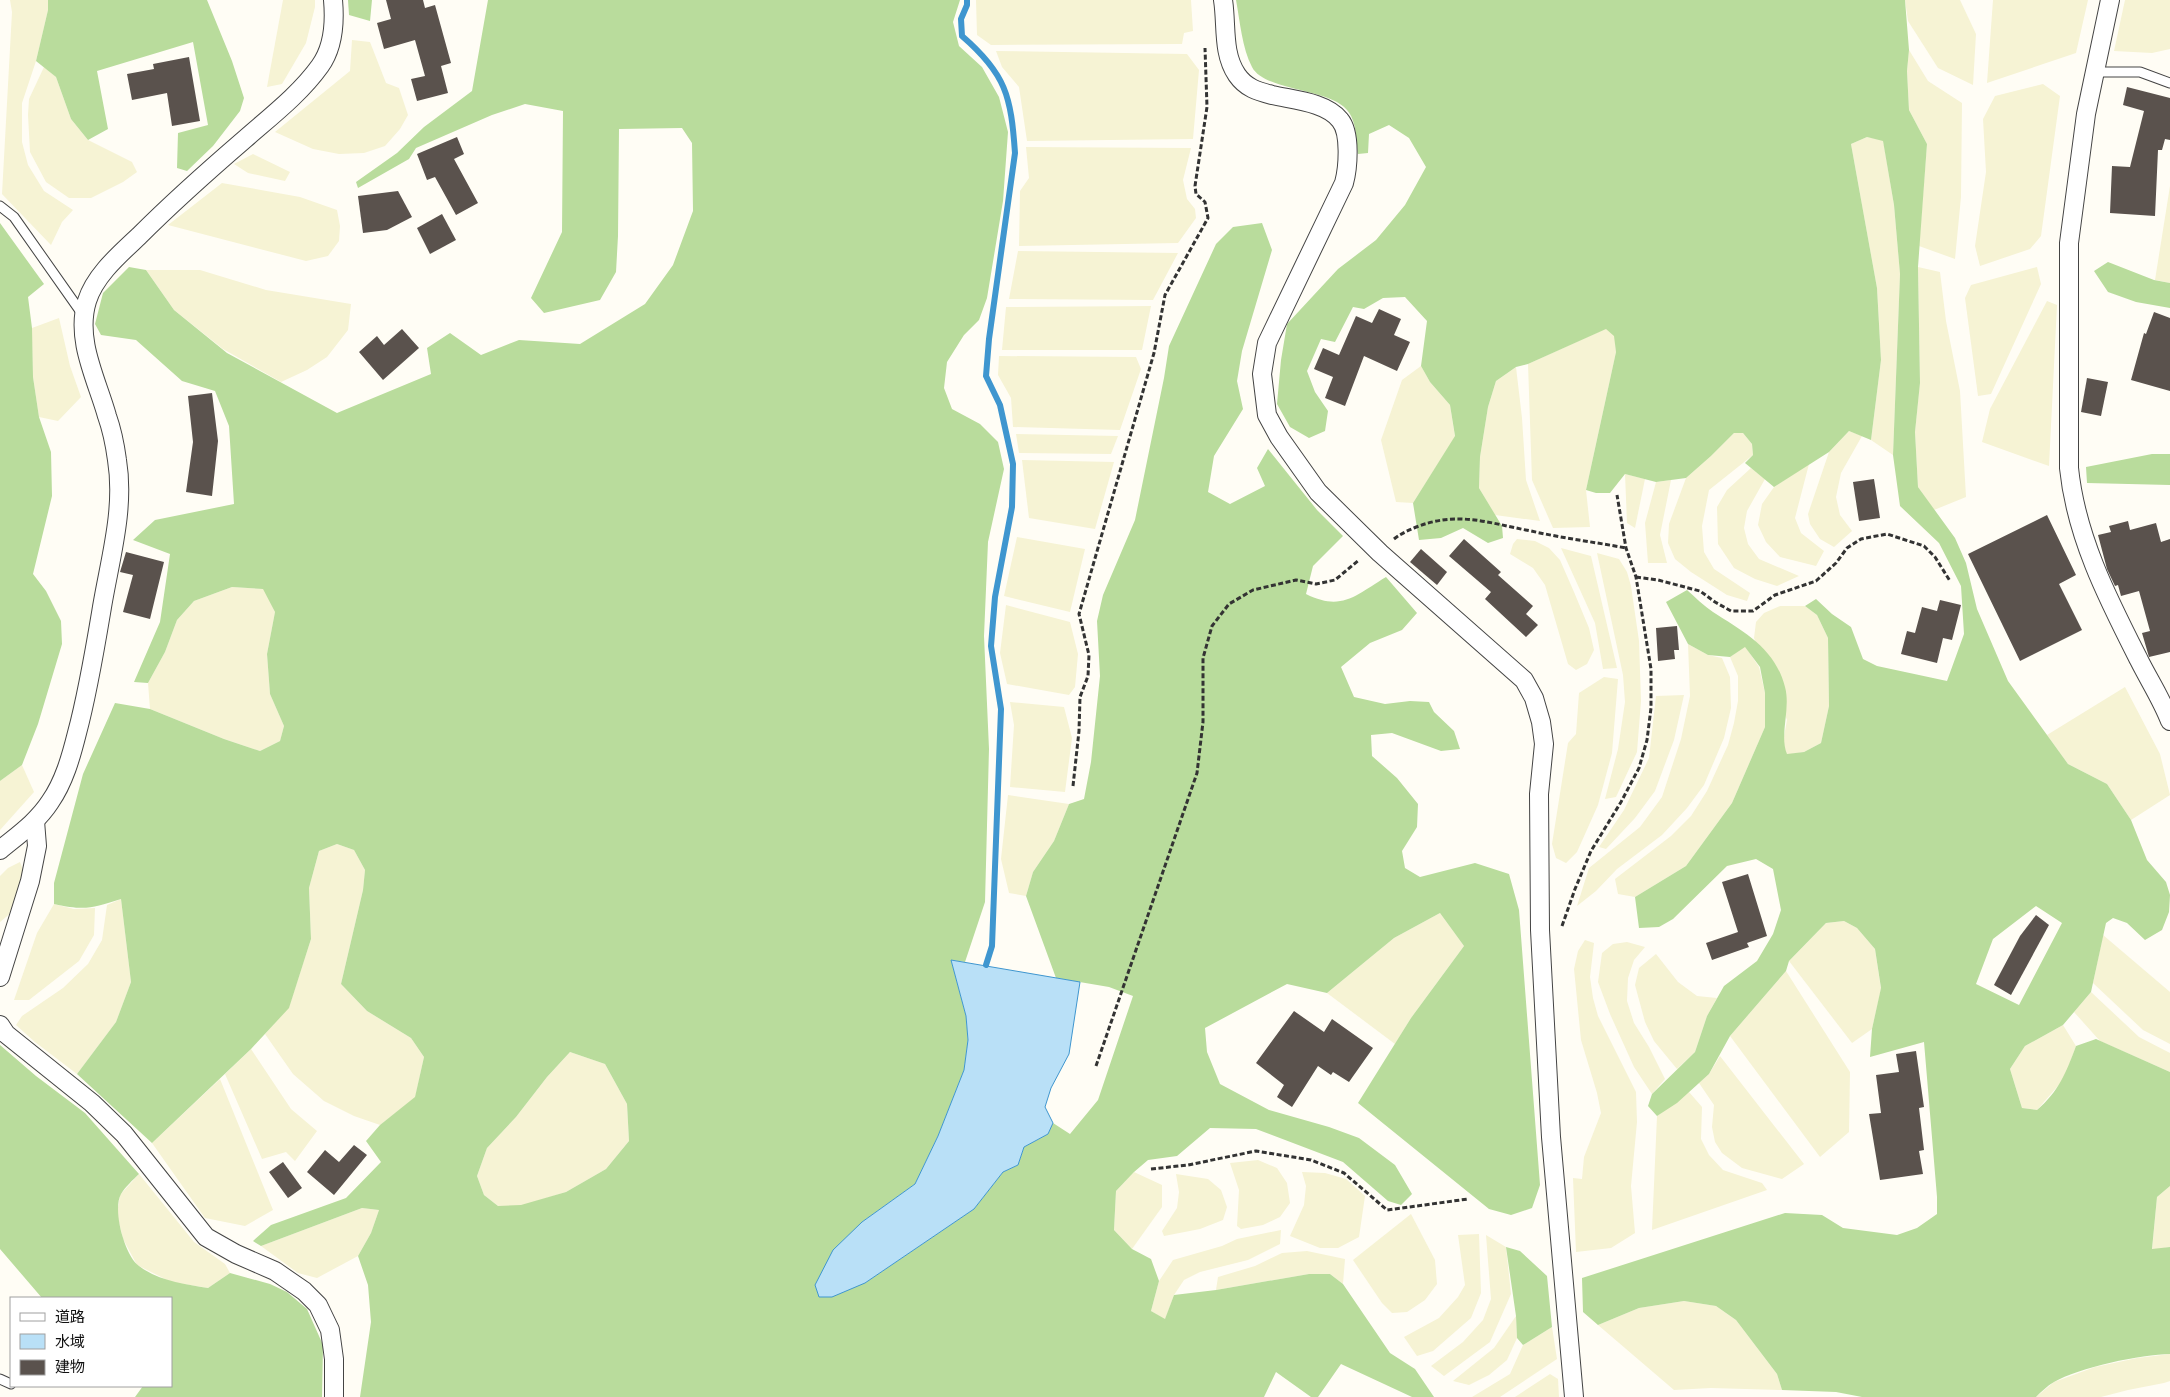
<svg xmlns="http://www.w3.org/2000/svg" width="2170" height="1397" viewBox="0 0 2170 1397" font-family="Lora,'Noto Sans JP',serif">
<style>
.farmland{fill:#f6f3d4}
.forest{fill:#b9dc9c;fill-rule:evenodd}
.water{fill:#b9e0f7;stroke:#3f96cf}
.lines{fill:none;stroke-linecap:round;stroke-linejoin:round}
.stream{stroke:#3f96cf;stroke-width:6}
.building{fill:#5a524d}
.lane-casing{stroke:#444;stroke-width:11}
.street-casing{stroke:#444;stroke-width:20}
.path{stroke:#333;stroke-width:3;stroke-dasharray:5 2.5;stroke-linecap:butt}
.lane{stroke:#fff;stroke-width:9}
.street{stroke:#fff;stroke-width:18}
</style>
<rect width="100%" height="100%" fill="#fffdf5"/>
<!-- farmland -->
<g class="farmland">
<polygon points="10,0 48,0 48,10 36,61 22,103 22,142 28,165 44,191 73,210 62,222 51,245 2,194 12,12"/>
<polygon points="283,0 315,0 315,7 306,43 282,84 267,87"/>
<polygon points="976,0 1191,0 1193,31 1184,33 1182,44 991,45 977,35"/>
<polygon points="1905,0 1960,0 1976,34 1973,85 1938,68 1908,21"/>
<polygon points="1993,0 2088,0 2076,53 1987,83"/>
<polygon points="2125,0 2170,0 2170,49 2152,53 2114,51"/>
<polygon points="352,40 370,42 386,83 399,88 408,115 400,129 385,146 364,153 339,154 313,149 275,132 350,71"/>
<polygon points="1909,50 1928,81 1962,103 1961,197 1955,259 1919,246 1927,144 1909,110 1907,71"/>
<polygon points="996,51 1187,54 1199,70 1193,139 1027,141 1019,87 1002,67"/>
<polygon points="44,67 56,77 71,119 88,140 132,162 137,172 123,182 91,198 69,198 46,182 30,152 28,115 29,99"/>
<polygon points="2043,84 2060,96 2041,236 2030,249 1980,266 1975,246 1986,172 1983,119 1995,96"/>
<polygon points="1867,137 1883,140 1894,205 1900,274 1893,455 1871,440 1881,360 1877,288 1851,144"/>
<polygon points="1026,147 1191,148 1183,180 1187,199 1195,209 1196,218 1178,243 1019,246 1020,191 1029,178"/>
<polygon points="253,154 290,172 285,181 248,173 234,164"/>
<polygon points="222,183 300,197 337,210 340,226 339,241 328,256 306,261 168,225"/>
<polygon points="2170,186 2170,283 2155,280"/>
<polygon points="1018,251 1178,253 1153,300 1009,299"/>
<polygon points="1918,267 1940,272 1946,321 1960,391 1966,497 1934,510 1918,487 1915,432 1920,382"/>
<polygon points="2037,267 2041,284 1991,394 1978,396 1965,298 1971,285"/>
<polygon points="146,270 200,270 266,290 351,304 348,330 327,357 307,370 281,382 223,349 174,310"/>
<polygon points="2047,301 2057,305 2049,466 1982,442 1990,409"/>
<polygon points="1151,306 1142,350 1002,350 1006,307"/>
<polygon points="59,318 70,366 81,397 58,421 39,417 33,377 32,341 32,328"/>
<polygon points="1607,328 1615,336 1616,352 1586,490 1590,527 1553,528 1532,480 1528,364"/>
<polygon points="999,356 1136,357 1141,369 1120,430 1013,427 1011,398 998,375"/>
<polygon points="1421,366 1430,382 1450,405 1455,437 1413,503 1396,502 1381,440 1402,380"/>
<polygon points="1516,367 1522,418 1526,480 1540,521 1495,515 1479,488 1480,457 1488,407 1496,381"/>
<polygon points="1849,431 1862,436 1841,473 1836,497 1840,515 1852,531 1834,547 1820,539 1810,524 1808,514 1829,452"/>
<polygon points="1734,433 1743,433 1752,444 1753,455 1709,490 1702,526 1704,552 1714,569 1750,593 1747,601 1727,595 1691,572 1675,559 1668,543 1669,524 1686,478 1711,456"/>
<polygon points="1016,434 1118,436 1111,454 1019,453"/>
<polygon points="1022,460 1114,462 1095,529 1029,518"/>
<polygon points="1809,464 1795,518 1801,533 1824,551 1816,566 1780,557 1766,542 1758,525 1762,504 1774,487"/>
<polygon points="1751,468 1765,479 1747,511 1744,528 1748,544 1759,559 1799,576 1777,586 1755,579 1734,568 1718,544 1717,507 1727,490"/>
<polygon points="1625,474 1645,479 1635,528 1627,523"/>
<polygon points="1671,480 1660,535 1667,563 1648,563 1645,523 1656,482"/>
<polygon points="1017,537 1085,549 1070,612 1004,596"/>
<polygon points="1517,539 1535,541 1549,548 1560,560 1574,592 1589,628 1594,650 1587,664 1576,670 1568,664 1545,585 1533,568 1510,554 1513,544"/>
<polygon points="1561,548 1591,556 1617,668 1603,669 1595,623"/>
<polygon points="1597,553 1619,559 1627,572 1631,586 1639,641 1641,701 1637,752 1616,797 1605,799 1618,749 1625,702 1623,675"/>
<polygon points="232,587 264,589 275,612 267,654 270,694 284,726 280,741 260,751 224,739 150,709 148,683 165,652 177,620 194,601"/>
<polygon points="1006,605 1070,622 1078,654 1075,687 1069,695 1007,684 1000,653"/>
<polygon points="1780,606 1805,606 1817,615 1828,638 1829,706 1821,743 1804,752 1786,755 1783,742 1787,720 1754,638 1756,622 1764,613"/>
<polygon points="1688,644 1708,655 1722,658 1730,677 1731,708 1724,738 1704,785 1687,808 1662,835 1617,869 1596,891 1577,906 1589,868 1640,827 1662,797 1681,739 1690,696"/>
<polygon points="1745,646 1759,667 1765,693 1765,727 1732,803 1686,866 1635,897 1618,894 1615,879 1671,836 1691,816 1707,791 1728,745 1734,723 1738,701 1738,676 1730,657"/>
<polygon points="1604,677 1618,679 1612,753 1598,805 1577,852 1566,863 1556,858 1552,844 1568,743 1576,734 1579,693"/>
<polygon points="2125,687 2160,754 2170,795 2131,820 2107,784 2068,764 2047,735"/>
<polygon points="1684,695 1674,740 1655,791 1635,818 1606,849 1599,847 1624,810 1649,758 1656,696"/>
<polygon points="1010,702 1064,707 1072,738 1065,792 1010,787 1014,725"/>
<polygon points="22,765 34,792 0,830 0,781"/>
<polygon points="1008,795 1069,804 1054,841 1033,872 1026,896 1009,893 1001,859"/>
<polygon points="337,844 354,850 365,870 363,890 341,984 367,1011 411,1038 424,1057 415,1098 380,1125 354,1116 324,1101 293,1074 265,1034 289,1007 311,939 309,888 319,851"/>
<polygon points="20,862 25,875 12,912 0,922 0,876 8,868"/>
<polygon points="121,899 131,982 116,1022 77,1074 35,1042 16,1025 22,1016 63,988 88,964 102,940 107,905"/>
<polygon points="54,904 74,909 95,908 94,935 79,961 29,1000 14,1000 37,933"/>
<polygon points="1440,913 1464,946 1411,1018 1395,1044 1327,993 1394,938"/>
<polygon points="1844,921 1857,928 1875,949 1881,989 1872,1029 1852,1043 1789,961 1826,923"/>
<polygon points="2103,935 2170,992 2170,1044 2143,1030 2093,983"/>
<polygon points="1585,940 1594,943 1590,977 1593,998 1598,1016 1636,1092 1637,1122 1631,1186 1635,1233 1611,1248 1576,1252 1573,1178 1582,1179 1584,1157 1601,1113 1597,1093 1581,1040 1574,969 1578,951"/>
<polygon points="1627,942 1645,947 1634,960 1628,978 1627,1001 1634,1023 1649,1047 1665,1079 1652,1094 1634,1067 1610,1014 1598,982 1602,953 1613,944"/>
<polygon points="1656,954 1678,982 1697,996 1717,998 1707,1016 1695,1052 1677,1069 1654,1041 1645,1022 1635,985 1639,968"/>
<polygon points="1786,971 1850,1072 1849,1132 1820,1157 1730,1036"/>
<polygon points="2091,992 2139,1037 2170,1053 2170,1072 2100,1041 2074,1012"/>
<polygon points="2063,1025 2076,1046 2064,1079 2037,1110 2022,1108 2010,1069 2025,1046"/>
<polygon points="251,1049 291,1109 317,1131 295,1161 286,1152 262,1159 225,1074"/>
<polygon points="570,1052 605,1064 627,1104 629,1141 606,1169 566,1192 521,1206 498,1206 484,1195 477,1176 487,1148 516,1117 547,1077"/>
<polygon points="1720,1056 1804,1164 1782,1179 1742,1168 1722,1153 1715,1142 1712,1127 1714,1105 1699,1083 1709,1074"/>
<polygon points="220,1079 273,1210 245,1226 205,1218 152,1143"/>
<polygon points="1689,1092 1702,1107 1701,1139 1709,1155 1723,1170 1762,1183 1767,1190 1652,1230 1657,1116"/>
<polygon points="1258,1160 1277,1168 1287,1183 1290,1203 1280,1217 1263,1225 1241,1229 1237,1226 1239,1190 1230,1163"/>
<polygon points="1134,1172 1162,1185 1162,1207 1132,1249 1114,1230 1116,1191"/>
<polygon points="1302,1172 1325,1173 1346,1179 1365,1196 1359,1237 1338,1248 1320,1248 1290,1236 1304,1205 1306,1186"/>
<polygon points="139,1174 194,1242 225,1264 230,1273 208,1288 171,1282 137,1265 123,1239 117,1214 120,1195"/>
<polygon points="1176,1174 1208,1179 1221,1190 1227,1207 1223,1220 1200,1229 1164,1236 1162,1231 1177,1208 1179,1192"/>
<polygon points="2170,1186 2170,1247 2152,1250 2157,1197"/>
<polygon points="362,1208 379,1210 371,1233 358,1256 317,1278 298,1273 261,1246"/>
<polygon points="1411,1214 1435,1260 1437,1284 1425,1300 1407,1312 1392,1313 1382,1303 1353,1260"/>
<polygon points="1281,1230 1280,1244 1248,1260 1200,1272 1184,1280 1174,1295 1165,1320 1151,1311 1159,1281 1173,1260 1222,1246 1237,1239"/>
<polygon points="1479,1234 1481,1293 1471,1318 1433,1351 1417,1356 1404,1337 1439,1318 1458,1297 1465,1285 1458,1235"/>
<polygon points="1486,1235 1506,1247 1511,1294 1490,1342 1444,1376 1431,1366 1463,1342 1483,1320 1491,1299"/>
<polygon points="1307,1251 1345,1259 1343,1284 1330,1274 1309,1274 1216,1290 1218,1277 1255,1266 1282,1253"/>
<polygon points="1684,1301 1716,1306 1736,1320 1777,1374 1782,1390 1711,1388 1674,1390 1598,1325 1639,1308"/>
<polygon points="1516,1316 1517,1338 1507,1360 1489,1375 1469,1385 1453,1381 1494,1348"/>
<polygon points="1552,1327 1557,1359 1500,1397 1472,1397 1510,1374 1523,1345"/>
<polygon points="2170,1354 2170,1381 2164,1383 2128,1390 2101,1397 2036,1397 2054,1382 2095,1367 2137,1358"/>
<polygon points="1550,1374 1558,1379 1559,1397 1515,1397"/>
</g>
<!-- forest -->
<g class="forest">
<polygon points="48,0 207,0 232,61 244,98 240,111 213,146 187,171 177,168 178,133 208,125 193,42 97,71 108,129 88,140 71,119 56,77 36,61 48,10"/>
<polygon points="348,0 372,0 370,21 349,15"/>
<path d="M488 0H960L953 22 959 46 982 67 999 97 1008 132 1003 201 987 298 979 320 964 335 947 362 944 388 952 409 980 424 998 442 1004 469 988 542 984 636 989 749 985 902 965 962 951 960 966 1016 968 1040 964 1070 938 1136 915 1184 862 1222 865 1283 974 1209 1003 1172 1018 1165 1024 1147 1048 1134 1053 1123 1070 1134 1098 1100 1133 996 1109 987 1056 978 1026 896 1033 872 1054 841 1069 804 1084 799 1091 762 1100 676 1097 621 1103 595 1135 520 1164 378 1169 346 1216 244 1233 227 1262 223 1272 250 1242 351 1237 381 1243 409 1214 456 1208 492 1230 504 1265 486 1257 468 1268 449 1317 510 1343 536 1313 566 1306 594C1342 612 1356 595 1386 577L1417 613 1402 630 1370 643 1341 667 1354 697 1385 704 1410 701 1429 702 1434 712 1454 731 1460 749 1441 751 1392 733 1371 735 1372 756 1397 778 1418 804 1417 827 1402 851 1405 868 1420 877 1475 863 1509 874 1519 910 1540 1185 1532 1208 1511 1215 1489 1209 1358 1103 1411 1018 1464 946 1440 913 1394 938 1327 993 1287 984 1205 1028 1207 1052 1220 1084 1269 1110 1329 1127 1359 1138 1395 1165 1412 1194 1401 1205 1388 1201 1343 1162 1256 1129 1210 1128 1177 1156 1148 1160 1134 1172 1116 1191 1114 1230 1132 1249 1151 1259 1159 1281 1151 1311 1165 1319 1174 1295 1216 1290 1309 1274H1330L1343 1284 1390 1353 1415 1369 1434 1397H1412L1341 1364 1318 1397H1311L1276 1372 1264 1397H360L371 1322 368 1285 358 1256 371 1233 379 1210 362 1208 261 1246 253 1241 271 1225 346 1198 381 1162 366 1141 380 1125 415 1097 424 1057 411 1038 367 1011 341 984 363 890 365 870 354 850 337 844 319 851 309 888 311 939 289 1008 251 1049 152 1143 77 1074 116 1022 131 982 121 899C92 908 86 911 54 904V883L83 774 115 703 150 709 224 739 260 751 280 741 284 726 270 694 267 654 275 612 263 589 232 587 194 601 177 620 165 652 148 683 134 682 160 622 170 554 133 540 155 520 234 504 229 426 215 391 182 381 136 340 101 335 95 324 103 293 129 267 146 270 174 310 227 353 337 413 431 374 427 348 450 333 481 355 519 340 580 344 645 304 673 265 693 211 692 143 682 128 619 129 618 236 616 272 600 300 544 313 531 298 562 232 563 111 525 104 492 115 416 148 409 159 358 188 356 182 397 153 424 127 472 91ZM570 1052 605 1064 627 1104 629 1141 606 1169 566 1192 521 1205 498 1206 484 1195 477 1176 487 1148 516 1117 547 1077Z"/>
<path d="M1236 0H1905L1909 50 1907 71 1909 110 1927 144 1918 267 1920 383 1915 432 1918 487 1955 538 1966 563 1977 609 2008 681 2068 764 2107 784 2131 820 2147 860 2166 882 2170 895 2169 912 2162 930 2145 940 2127 923 2113 918 2106 923 2091 992 2063 1025 2025 1046 2010 1069 2022 1108 2037 1110C2059 1091 2066 1073 2076 1046L2096 1039 2170 1072V1186L2157 1197 2152 1249 2170 1247V1354C2142 1354 2078 1368 2054 1382 2047 1386 2041 1392 2036 1397H1862L1836 1392 1782 1390 1777 1374 1736 1320 1716 1306 1684 1301 1639 1308 1598 1325 1583 1312 1582 1278 1785 1213 1822 1215 1843 1228 1897 1235 1917 1228 1937 1214V1197L1924 1042 1870 1057 1872 1029 1881 988 1875 949 1857 928 1844 921 1826 923 1789 961 1786 971 1730 1036 1709 1074 1677 1103 1657 1116 1648 1106 1652 1094 1695 1052 1707 1016 1724 986 1757 961 1773 934 1781 910 1773 869 1756 859 1727 866 1673 919 1659 927 1639 928 1635 897 1686 866 1732 803 1765 727V693L1760 667 1745 647 1730 657 1708 655 1688 644 1666 602 1687 590C1695 597 1704 606 1713 612 1744 632 1775 648 1785 687 1791 709 1779 735 1787 754L1804 752 1821 743 1829 706 1828 638 1817 615 1805 606 1816 599 1832 614 1851 627 1863 659 1877 666 1947 681 1964 634 1961 586 1939 543 1900 506 1893 455 1900 274 1894 205 1883 141 1867 137 1851 144 1877 288 1881 360 1871 440 1849 431 1829 452 1774 487 1745 463 1753 455 1752 444 1743 433H1734L1711 456 1686 478 1656 482 1625 474 1610 493H1596L1586 490 1616 352 1614 336 1606 329 1528 364 1516 367 1496 381 1488 407 1480 457 1479 488 1502 526 1503 538 1488 543 1463 528 1441 538 1419 540 1413 503 1455 436 1450 405 1430 382 1421 366 1427 321 1405 297 1383 298 1364 309 1353 307 1335 342 1321 339 1307 371 1315 392 1328 411 1325 431 1309 438 1290 427 1277 404 1281 360 1287 324 1338 269 1376 240 1405 205 1426 167 1409 138 1389 125 1369 134 1368 153 1358 154C1356 141 1357 121 1347 110 1329 88 1264 91 1252 67 1242 48 1240 21 1236 0ZM2036 906 2062 923 2019 1005 1976 984 1993 939Z"/>
<polygon points="0,223 44,284 28,297 32,328 33,377 39,417 51,452 52,496 33,574 46,591 61,621 62,644 38,724 22,765 0,781"/>
<polygon points="2108,262 2154,280 2170,283 2170,308 2136,302 2108,292 2094,271"/>
<polygon points="2152,454 2170,454 2170,485 2087,483 2086,467"/>
<path d="M0 1045 36 1076 85 1113 139 1174C133 1180 125 1187 121 1194 112 1210 125 1256 139 1266 159 1281 184 1284 208 1288L230 1273 270 1284 287 1292 307 1309 323 1345 322 1397H135L143 1386H171V1298H42L0 1249Z"/>
<polygon points="1506,1247 1520,1251 1547,1276 1552,1327 1523,1345 1517,1338 1516,1316"/>
</g>
<!-- water -->
<polygon class="water" points="951,960 1080,982 1069,1054 1051,1088 1045,1107 1053,1123 1048,1134 1024,1147 1018,1165 1003,1172 974,1209 865,1283 832,1297 819,1297 815,1285 833,1250 862,1222 915,1184 938,1136 964,1070 968,1040 966,1016"/>
<g class="lines">
<!-- stream -->
<path class="stream" d="M967 0V5L961 19 962 36C1006 74 1011 96 1015 153L989 339 986 376 1000 405 1013 464 1012 507 995 597 991 646 1001 709 992 946 986 965"/>
</g>
<!-- building -->
<g class="building">
<polygon points="386,0 423,0 425,8 435,5 451,63 441,66 448,93 417,101 411,79 425,76 415,40 384,49 377,23 391,19"/>
<polygon points="189,57 200,121 172,126 167,93 132,100 127,74 154,69 153,64"/>
<polygon points="2127,87 2170,98 2170,140 2165,139 2162,150 2158,150 2155,216 2110,213 2112,166 2130,167 2144,111 2123,105"/>
<polygon points="457,137 464,154 454,159 478,203 456,215 435,177 427,180 417,154"/>
<polygon points="398,191 412,217 387,230 363,233 358,196"/>
<polygon points="442,214 456,240 430,254 417,228"/>
<polygon points="1379,309 1401,319 1394,335 1410,342 1397,371 1364,356 1345,406 1325,398 1333,377 1314,369 1323,348 1339,355 1356,316 1372,323"/>
<polygon points="2154,312 2170,318 2170,391 2131,380 2144,333 2146,334"/>
<polygon points="402,329 419,348 383,380 359,352 377,336 384,345"/>
<polygon points="2087,378 2108,382 2101,416 2081,412"/>
<polygon points="212,393 218,441 212,496 186,492 193,442 188,396"/>
<polygon points="1874,479 1880,518 1859,521 1853,482"/>
<polygon points="2047,515 2076,575 2059,584 2082,630 2020,661 1968,554"/>
<polygon points="2128,521 2130,530 2156,523 2161,542 2170,539 2170,652 2149,657 2142,633 2150,631 2139,591 2121,596 2118,585 2115,586 2107,569 2098,535 2111,532 2109,526"/>
<polygon points="1464,539 1501,572 1498,575 1533,606 1526,614 1538,625 1526,637 1485,599 1491,592 1449,556"/>
<polygon points="1421,549 1447,572 1437,585 1410,562"/>
<polygon points="126,552 164,562 150,619 123,612 133,575 120,572"/>
<polygon points="1940,600 1961,605 1952,640 1943,638 1937,663 1901,654 1907,631 1915,633 1922,607 1937,611"/>
<polygon points="1677,626 1679,650 1674,650 1675,659 1658,661 1656,628"/>
<polygon points="1748,874 1767,936 1747,943 1749,947 1712,960 1706,943 1738,932 1722,882"/>
<polygon points="2036,915 2049,925 2011,995 1994,985 2020,936"/>
<polygon points="1294,1011 1324,1032 1332,1019 1373,1048 1349,1082 1333,1072 1331,1075 1318,1066 1292,1107 1277,1097 1284,1085 1256,1063"/>
<polygon points="1916,1051 1924,1107 1919,1108 1924,1150 1919,1151 1923,1174 1880,1180 1869,1114 1881,1113 1876,1075 1899,1072 1896,1054"/>
<polygon points="354,1145 367,1155 334,1195 307,1172 325,1150 339,1162"/>
<polygon points="283,1162 302,1188 288,1198 269,1172"/>
</g>
<g class="lines">
<defs>
<g id="lane">
<polyline points="2095,72 2140,72 2170,83"/>
<polyline points="0,206 14,217 83,315"/>
<polyline points="0,1379 11,1384"/>
</g>
<g id="street">
<path d="M1223 0C1227 25 1222 53 1237 75 1246 88 1257 91 1272 95 1293 100 1326 102 1340 120 1351 133 1348 168 1344 183L1267 343 1262 374 1267 415 1279 437 1318 492 1380 553 1524 680 1534 698 1541 722 1544 744 1539 794 1540 930 1551 1137 1574 1397"/>
<path d="M2110 0 2086 114 2069 243V468C2076 537 2108 599 2139 660 2149 680 2162 700 2170 721"/>
<path d="M0 850C18 835 37 822 50 802 64 782 71 757 77 733 88 692 95 649 102 607 110 559 125 509 117 460 115 445 112 430 107 416 97 380 75 340 87 301 95 275 120 254 139 236 173 202 209 170 245 139 270 117 300 94 320 66 333 48 335 22 333 0"/>
<polyline points="0,977 30,881 37,846 35,821"/>
<polyline points="0,1025 6,1034 92,1103 124,1134 206,1237 236,1254 275,1271 304,1291 318,1305 330,1330 334,1359 334,1397"/>
</g>
</defs>
<!-- lane casing -->
<use href="#lane" class="lane-casing"/>
<!-- street casing -->
<use href="#street" class="street-casing"/>
<!-- path -->
<g class="path">
<path d="M1394 539C1400 534 1407 531 1414 528 1457 510 1488 523 1531 531 1562 538 1594 542 1626 548"/>
<polyline points="1636,577 1658,580 1700,591 1715,602 1731,611 1753,611 1775,595 1816,581 1836,563 1847,548 1861,539 1887,534 1924,546 1935,557 1950,581"/>
<polyline points="1073,786 1079,731 1080,697 1088,676 1089,655 1079,614 1154,353 1165,295 1208,218 1205,202 1196,194 1195,186 1207,107 1205,48"/>
<polyline points="1562,926 1575,889 1591,851 1621,802 1639,768 1647,740 1651,708 1651,669 1636,577 1626,548 1617,495"/>
<polyline points="1096,1066 1197,773 1203,722 1203,658 1212,626 1229,604 1253,590 1296,580 1316,584 1335,580 1359,560"/>
<polyline points="1151,1169 1188,1165 1256,1151 1311,1160 1344,1173 1387,1210 1468,1199"/>
</g>
<!-- lane -->
<use href="#lane" class="lane"/>
<!-- street -->
<use href="#street" class="street"/>
</g>
<!-- legend -->
<rect x="10" y="1297" width="162" height="90" fill="#ffffff" stroke="#a0a0a0"/>
<rect x="20" y="1313" width="25" height="8" fill="#ffffff" stroke="#a0a0a0"/>
<text x="55" y="1322" font-size="15" fill="#111111">道路</text>
<rect x="20" y="1334" width="25" height="15" fill="#b9e0f7" stroke="#a0a0a0"/>
<text x="55" y="1347" font-size="15" fill="#111111">水域</text>
<rect x="20" y="1360" width="25" height="15" fill="#5a524d" stroke="#a0a0a0"/>
<text x="55" y="1372" font-size="15" fill="#111111">建物</text>
</svg>
